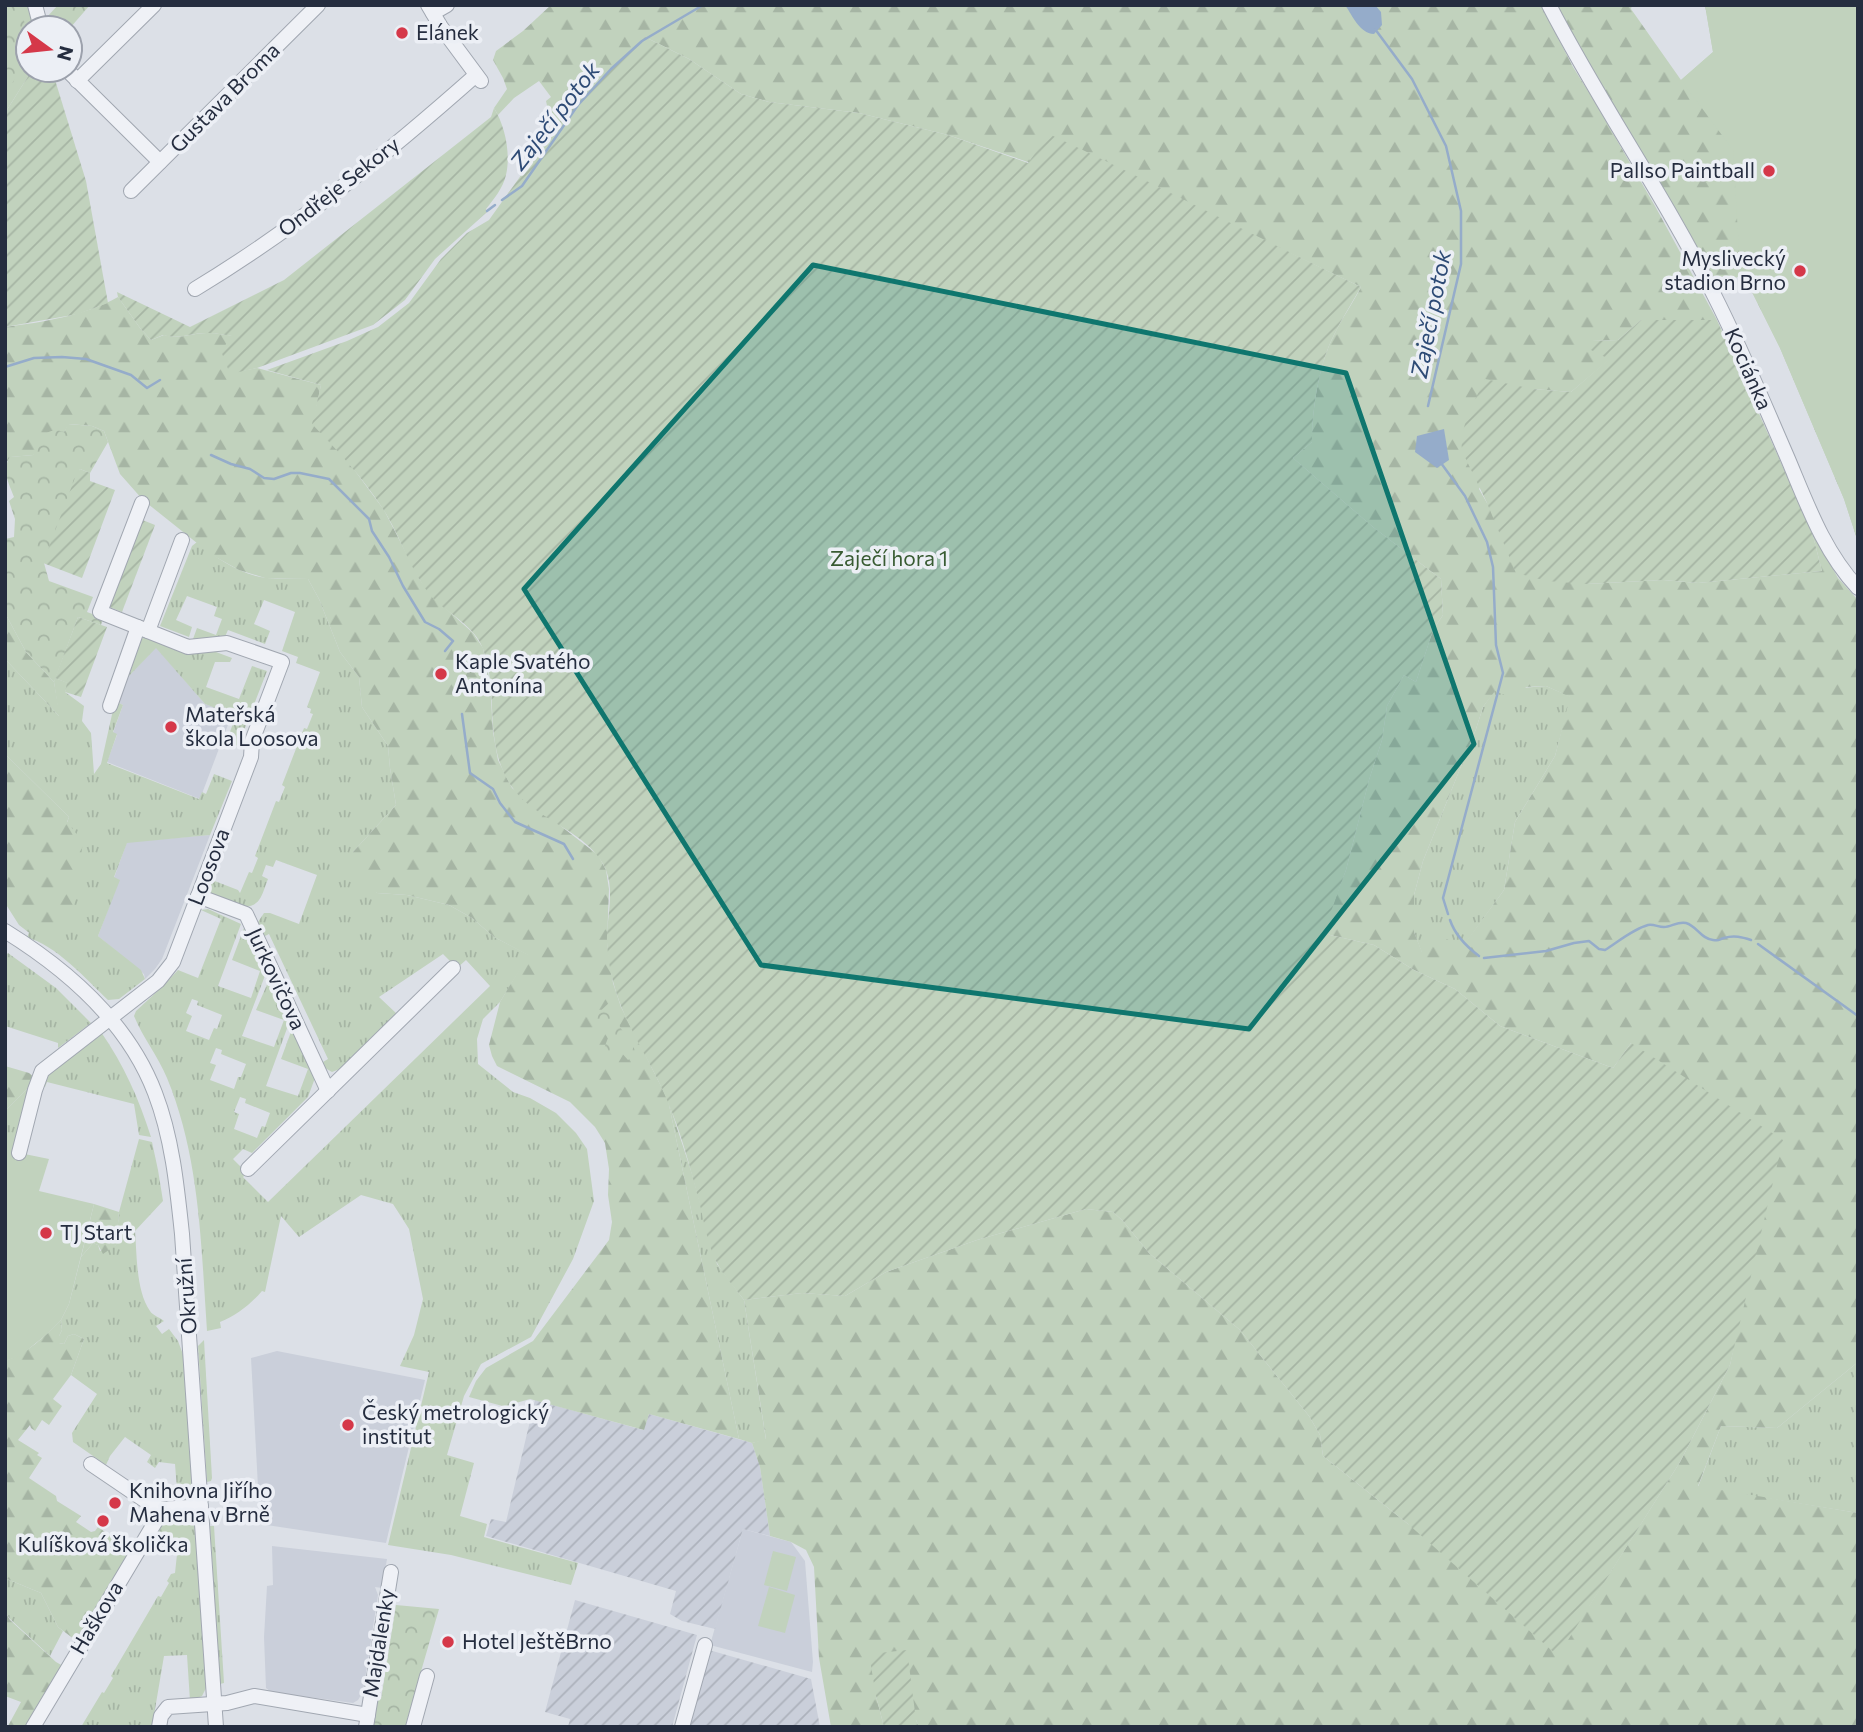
<svg xmlns="http://www.w3.org/2000/svg" width="1863" height="1732" viewBox="0 0 1863 1732" font-family="Commissioner,sans-serif">
<style>
.built{fill:#cacfda}
.industrial{fill:url(#industrial-furrows)}
.grass{fill:url(#grass-tufts);fill-rule:evenodd}
.forest{fill:url(#forest-firs);fill-rule:evenodd}
.park{fill:url(#park-crowns)}
.garden{fill:url(#garden-furrows)}
.pitch{fill:#c1d2bd}
.water{fill:#95acca}
.lines{fill:none;stroke-linecap:round;stroke-linejoin:round}
.stream{stroke:#95acca;stroke-width:2.5}
.minor-casing{stroke:#a1a7b1;stroke-width:16}
.minor{stroke:#eff1f6;stroke-width:14}
.marked{fill:#0f766e;fill-opacity:0.2;stroke:#0f766e;stroke-width:5;stroke-linejoin:round}
.poi-dot{fill:#d53849;stroke:#eceff5;stroke-width:2.5}
.labels{text-anchor:middle;stroke-width:7;stroke-linejoin:round;paint-order:stroke}
.poi-label{font-size:21px;fill:#252d3f;stroke:#eceff5;text-anchor:start}
.street-label{font-size:21px;fill:#252d3f;stroke:#eceff5}
.park-label{font-size:21px;fill:#385b32;stroke:#eceff5}
.water-label{font-size:23px;font-style:italic;fill:#2d4a75;stroke:#eceff5}
</style>
<defs>
<pattern id="industrial-furrows" width="10" height="10" patternUnits="userSpaceOnUse" patternTransform="scale(1.75)"><rect width="10" height="10" fill="#cacfda"/><path d="M-1 1l2-2M0 10L10 0M9 11l2-2" fill="none" stroke="#adb2bc"/></pattern>
<pattern id="grass-tufts" width="24" height="20" patternUnits="userSpaceOnUse" patternTransform="scale(1.75)"><rect width="24" height="20" fill="#c1d2bd"/><path d="M3 7l-1-3M5 7V3M7 7l1-3M15 17l-1-3M17 17v-4M19 17l1-3" fill="none" stroke="#a6b5a4"/></pattern>
<pattern id="forest-firs" width="22" height="20" patternUnits="userSpaceOnUse" patternTransform="scale(1.75)"><rect width="22" height="20" fill="#c1d2bd"/><path d="M5 1l3.5 6h-7zM16 11l3.5 6h-7z" fill="#a6b5a4"/></pattern>
<pattern id="park-crowns" width="20" height="18" patternUnits="userSpaceOnUse" patternTransform="scale(1.75)"><rect width="20" height="18" fill="#c1d2bd"/><path d="M2 6a3 3 0 1 1 6 0M12 15a3 3 0 1 1 6 0" fill="none" stroke="#a6b5a4"/></pattern>
<pattern id="garden-furrows" width="10" height="10" patternUnits="userSpaceOnUse" patternTransform="scale(1.75)"><rect width="10" height="10" fill="#c1d2bd"/><path d="M-1 1l2-2M0 10L10 0M9 11l2-2" fill="none" stroke="#a6b5a4"/></pattern>
</defs>
<rect width="100%" height="100%" fill="#dce0e7"/>
<!-- built -->
<g class="built">
<polygon points="156,647 205,704 232,714 200,799 107,762 117,735 113,733 123,705 119,703 128,677"/>
<polygon points="210,835 162,959 155,969 145,979 144,974 98,936 119,880 114,878 127,842"/>
<polygon points="277,1351 425,1380 386,1543 260,1524 251,1358"/>
<polygon points="743,1529 791,1542 805,1561 813,1662 812,1672 710,1645"/>
<polygon points="272,1546 387,1559 382,1588 375,1587 378,1595 363,1692 358,1700 353,1703 271,1692 266,1688 264,1637 267,1586 273,1585"/>
</g>
<!-- industrial -->
<g class="industrial">
<polygon points="535,1400 643,1430 649,1414 752,1443 760,1467 770,1536 743,1529 715,1629 682,1621 670,1614 676,1591 486,1536 491,1519 506,1522"/>
<polygon points="575,1600 697,1635 672,1727 568,1727 570,1719 545,1712"/>
<polygon points="709,1650 811,1679 820,1727 687,1727"/>
</g>
<!-- grass -->
<g class="grass">
<polygon points="5,5 31,5 36,28 28,28 28,70 32,70 5,113"/>
<path d="M197 542C217 559 241 575 267 578 281 579 294 578 308 579L319 599 340 652 359 677 362 707 388 746 390 768 396 805 353 852 377 893 407 895 449 905 472 918 494 937 529 955 500 1002 483 1019 477 1039 478 1064 513 1092 530 1098 556 1113 576 1133 587 1149 594 1201 573 1259 531 1337 481 1364 464 1396 447 1455 474 1463 460 1516 487 1524 484 1537 578 1563 571 1585 451 1555 388 1545 429 1372 400 1366 414 1335 423 1299 409 1229 393 1204 361 1195 299 1237 281 1216 265 1292 262 1291C250 1305 237 1315 220 1322L221 1328 207 1331C201 1245 200 1158 167 1078 158 1056 143 1038 134 1016L136 1011 163 986 178 970 198 978 221 919 201 910 208 909 241 924 218 986 251 998 260 971 232 960 244 928 266 973 242 1036 274 1047 284 1020 256 1010 269 980 289 1023 266 1086 298 1096 308 1069 281 1059 292 1029 315 1078 308 1097 252 1153 243 1149 233 1159 247 1173 243 1177 268 1202 490 986 466 960 457 968 443 954 379 997 397 1014 340 1069 332 1072 325 1068 323 1062 328 1059 269 934 263 937 258 922 264 913H270L299 924 317 875 276 860 273 867 266 865 262 876 268 879C265 886 263 895 259 900 248 915 224 900 211 895L208 891 212 880 238 890 240 893 249 872 252 873 258 858 255 856 276 801 279 802 285 787 282 785 304 728 307 729 313 714 310 713 311 709 307 707 320 672 296 663 298 657 282 651 295 612 264 600 254 624 270 631 265 644 228 630 223 641 204 643 193 639 197 628 216 635 222 619 214 616 217 607 187 596 176 620 192 627 189 637 160 626 192 546ZM192 999 198 1001 197 1005 222 1015 217 1029 214 1028 209 1040 186 1031 192 1016 186 1013ZM216 1048 222 1050 221 1054 246 1064 241 1077H238L234 1089 210 1080 216 1065 210 1063ZM240 1097 246 1099 245 1103 270 1113 265 1127 262 1126 257 1138 234 1129 239 1114 234 1112Z"/>
<path d="M148 636 208 649 232 658 230 662H215L206 687 239 699 252 666 267 671 238 746 226 742 236 716 205 704 156 648 128 677 119 703 123 705 113 732 117 734 107 763 199 799 202 792 206 794 214 774 232 781 210 835 127 843 114 877 120 880 98 936 141 970 145 979 119 999 108 1000C88 981 54 943 27 938L69 817 5 754V659L59 716 54 682 55 678 68 683 65 692 84 706 82 721 91 733 94 774 101 764 115 701 141 639Z"/>
<polygon points="1546,686 1571,697 1555,756 1515,822 1504,890 1462,948 1422,953 1414,932 1414,895 1423,861 1476,729 1483,707 1495,690"/>
<polygon points="8,953 56,988 91,1023 58,1048 58,1043 5,1026 5,956"/>
<path d="M101 1032C124 1065 139 1099 151 1137L139 1135 134 1104 47 1082 45 1087 42 1086 46 1076Z"/>
<polygon points="32,1084 15,1152 5,1157 5,1111"/>
<polygon points="668,1100 692,1174 717,1264 744,1300 766,1440 752,1443 739,1439"/>
<path d="M139 1139 152 1142 158 1170 163 1201 135 1231C137 1255 136 1291 150 1311 153 1316 160 1317 164 1321L156 1326 162 1334 169 1329 178 1341 185 1360 193 1489 188 1498 178 1502 175 1464 159 1462 155 1468 147 1462 151 1455 125 1437 110 1456 106 1465 73 1442 72 1433 97 1394 71 1375 84 1339 74 1334 68 1336 64 1344 59 1343V1336L62 1330 61 1320 69 1304 81 1257 93 1243 98 1245 100 1251 116 1245 119 1212Z"/>
<polygon points="204,1340 212,1478 211,1481 207,1482 198,1346"/>
<polygon points="1858,1362 1858,1513 1698,1487 1721,1426 1777,1428"/>
<path d="M176 1515 192 1517 195 1521 206 1688 202 1696 190 1701 187 1655 164 1656 152 1727H81L102 1692 104 1693 113 1678 111 1676 158 1596 161 1597 169 1583 167 1581 171 1574 175 1573 178 1545 157 1533C162 1524 166 1519 176 1515Z"/>
<polygon points="210,1526 214,1526 224,1683 220,1684"/>
<polygon points="7,1579 41,1593 58,1627 63,1631 50,1656 10,1619 5,1612 5,1581"/>
</g>
<!-- forest -->
<g class="forest">
<path d="M551 5H1541L1573 67 1593 99 1655 206 1717 320H1641L1618 340 1592 341 1610 359 1571 392 1533 389 1479 489 1487 503 1586 584 1663 580 1698 583 1822 571 1812 532 1838 578 1858 600V1362L1777 1428 1721 1426 1698 1486 1858 1513V1727H919L916 1720 876 1696 884 1727H831L819 1658 814 1567 806 1550 791 1542 770 1536 760 1467 752 1443 766 1439 744 1300 802 1293 845 1296 886 1272 977 1240 1086 1209 1113 1212 1123 1221 1149 1253 1240 1330 1309 1416 1320 1435 1323 1456 1408 1524 1589 1606 1680 1462 1730 1365 1740 1318 1631 1043 1613 1068 1500 1026 1455 989 1414 970 1374 945 1330 935 1323 931 1346 870 1369 780 1382 740 1387 706 1404 675 1416 682 1433 630 1443 615 1441 579 1373 527 1293 458 1312 442C1312 409 1319 364 1334 335 1342 318 1353 303 1361 287L1271 244 948 135 859 113 769 102 741 94 689 59 645 37 569 108 553 132 546 101 551 97 539 81 514 98 498 115 494 108 507 89 503 78 493 60 496 51 523 31ZM1546 686 1570 697 1555 756 1515 822 1504 890 1462 947 1437 934 1422 952 1414 932V895L1423 861 1476 729 1483 707 1495 691 1510 697 1521 694 1526 687Z"/>
<polygon points="1557,5 1632,5 1631,9 1681,80 1713,52 1705,5 1858,5 1858,542 1844,499 1780,348 1743,274 1719,287 1684,223 1604,92"/>
<path d="M118 297 140 328 151 340 164 335C179 340 194 332 209 333 217 333 225 335 233 336L230 373 257 368 321 385 313 424 347 460 384 510 420 580 433 597 473 633 483 648 490 683 493 732 498 760 512 788 598 855 606 870 609 889 607 943 613 983 621 1007 668 1100 739 1439 649 1414 644 1430 530 1399 516 1403 514 1409 469 1397 476 1381 486 1368 533 1341 609 1240 612 1222 608 1195 609 1169 605 1143 595 1127 570 1102 497 1066 492 1056 489 1045 500 1002 528 955 494 937 472 918 449 905 407 895 377 893 362 880 352 861 353 852 396 805 390 768 388 746 362 707 359 677 340 652 319 599 308 579 265 578 239 570 212 555 143 500 120 474 104 431 92 426 69 424 64 432 33 455 11 457 5 464V327C43 322 84 316 118 297Z"/>
<polygon points="5,613 26,652 54,682 60,717 5,659"/>
<polygon points="5,754 69,817 67,822 83,842 73,911 74,923 32,935 19,925 5,903"/>
<polygon points="5,1066 29,1073 34,1077 32,1084 5,1111"/>
<polygon points="94,1204 119,1212 116,1245 103,1254 98,1245 93,1243 81,1257"/>
<path d="M61 1320 62 1330 59 1336V1343L64 1344 68 1336 74 1334 84 1339 71 1375 53 1399 62 1406 49 1425 42 1420 35 1431 31 1428 30 1425 18 1440 39 1453 37 1455 42 1458 29 1478 56 1496 57 1501 81 1516 76 1522 91 1532 95 1531 98 1527 130 1550V1553L78 1642 58 1627 41 1593 7 1579 5 1581V1361C28 1353 44 1337 61 1320Z"/>
<polygon points="5,1612 10,1620 56,1662 63,1666 26,1726 8,1726 21,1702 5,1696"/>
</g>
<!-- park -->
<g class="park">
<polygon points="5,5 20,5 28,36 28,61 10,86 5,87"/>
<polygon points="58,5 90,5 70,28 49,28 46,18"/>
<path d="M68 424 92 426 104 431 108 442 90 473 80 469 44 563 49 581 93 597 87 612 103 618 101 625 78 617 54 682 26 652 5 613V539L14 537 15 519 9 501 14 497C9 484 1 470 10 457L33 455C41 440 44 426 64 432Z"/>
<polygon points="610,1002 617,1015 620,1027 637,1053 628,1060 620,1051 608,1063 601,1056 608,1038 595,1016"/>
<polygon points="396,1605 439,1609 405,1727 372,1727 375,1699 381,1699"/>
</g>
<!-- garden -->
<g class="garden">
<path d="M645 37 689 59 741 94 769 102 859 113 948 135 1028 163 1049 134C1154 183 1256 237 1361 287 1352 303 1342 318 1334 335 1319 364 1312 409 1312 442L1293 458 1373 527 1441 579 1443 615 1433 630 1416 682 1404 675 1387 706 1382 740 1369 780 1346 870 1324 931 1330 935 1374 945 1414 970 1455 989 1500 1026 1613 1068 1631 1043 1783 1140 1730 1365 1680 1462 1558 1656 1408 1524 1323 1456 1320 1435 1309 1416 1240 1330 1149 1253 1123 1221 1113 1212 1086 1209 977 1240 886 1272 845 1296 802 1293 744 1300C735 1288 723 1275 716 1261 707 1243 704 1221 699 1201 690 1167 681 1132 667 1100 651 1061 625 1026 614 985 610 972 608 957 607 943 606 920 615 893 606 870 591 832 534 820 512 787 482 743 500 695 483 649 475 626 448 614 432 597 410 571 401 537 383 509 363 478 338 451 312 424L321 385 267 370 347 341 378 327 409 303 441 259 467 233 489 220 569 108Z"/>
<polygon points="32,70 52,70 86,181 108,303 78,314 5,327 5,113"/>
<path d="M494 108C505 126 511 153 506 175 503 188 494 199 486 209L487 212 435 259 405 300 373 325 257 368 230 374 221 351 232 336C225 335 216 333 209 333 193 332 179 340 163 335L151 340 140 328 118 297 117 292 190 327 284 280 491 117Z"/>
<path d="M1641 320H1717L1812 532 1822 571 1698 583 1663 580 1586 584 1547 581 1516 573 1487 503 1462 451C1459 426 1475 401 1485 379L1533 389 1571 392 1609 359 1585 347 1592 341 1618 340Z"/>
<polygon points="80,469 90,473 90,481 115,490 82,578 43,563 76,475"/>
<polygon points="140,519 155,525 122,612 107,606"/>
<polygon points="78,617 107,627 81,697 65,692 67,683 55,678"/>
<polygon points="907,1650 916,1720 919,1727 884,1727 876,1696 869,1654"/>
</g>
<!-- pitch -->
<g class="pitch">
<polygon points="1705,5 1858,5 1858,542 1844,499 1780,348 1740,268 1733,150 1681,80 1713,52"/>
<polygon points="5,1150 49,1159 39,1191 94,1204 69,1304 61,1320 47,1334 20,1356 5,1361"/>
<polygon points="773,1551 796,1557 787,1591 764,1585"/>
<polygon points="769,1587 795,1595 785,1633 758,1626"/>
</g>
<!-- water -->
<g class="water">
<path d="M1345 5H1375L1381 12 1382 25 1374 34C1359 33 1353 16 1345 5Z"/>
<polygon points="1444,429 1449,460 1437,468 1415,452 1417,436"/>
</g>
<g class="lines">
<!-- stream -->
<g class="stream">
<polyline points="1375,29 1412,79 1446,146 1461,211 1461,264 1428,406"/>
<polyline points="502,200 522,186 578,105 611,69 642,41 703,5"/>
<polyline points="487,211 495,205"/>
<polyline points="5,367 34,358 62,357 86,359 131,375 147,388 160,380"/>
<polyline points="211,455 231,464 250,469 264,478 274,479 291,473 300,473 329,479 369,519 372,531 389,557 403,586 425,622 439,629 453,641 445,651"/>
<polyline points="1441,463 1465,496 1487,542 1493,567 1496,645 1503,673 1443,898 1448,914"/>
<polyline points="462,714 470,773 493,789 500,803 515,822 564,844 573,859"/>
<path d="M1450 920C1455 935 1467 947 1479 956"/>
<polyline points="1758,944 1858,1016"/>
<path d="M1484 958 1546 951 1574 943 1589 941 1599 949 1605 950C1618 942 1633 929 1648 925 1654 924 1658 927 1664 927 1671 927 1678 921 1686 923 1697 926 1701 939 1713 940 1721 941 1717 940 1724 938 1734 935 1742 937 1751 940"/>
</g>
<defs>
<g id="minor">
<polyline points="35,5 41,28"/>
<polyline points="428,5 441,27 481,81"/>
<path d="M1549 5C1600 104 1664 195 1714 295 1741 348 1764 404 1788 459 1807 504 1824 552 1858 588"/>
<polyline points="433,13 447,5"/>
<polyline points="67,70 160,162"/>
<polyline points="77,81 154,5"/>
<polyline points="131,191 318,5"/>
<path d="M195 289C296 228 388 153 476 75"/>
<polyline points="148,631 182,540"/>
<polyline points="110,706 138,627"/>
<polyline points="198,896 246,914 328,1091"/>
<path d="M5 931C68 970 128 1022 155 1093 172 1137 177 1186 182 1234L216 1727"/>
<polyline points="19,1153 35,1090 42,1071 158,981 173,962 251,757 252,741 282,662 227,643 188,647 100,612 142,503"/>
<polyline points="248,1169 453,968"/>
<polyline points="91,1464 153,1506 163,1509 201,1506"/>
<polyline points="33,1727 163,1509"/>
<polyline points="159,1727 161,1716 168,1707 227,1703 254,1696 368,1715"/>
<polyline points="366,1727 391,1572"/>
<polyline points="413,1727 427,1676"/>
<polyline points="682,1727 705,1645"/>
</g>
</defs>
<!-- minor casing -->
<use href="#minor" class="minor-casing"/>
<!-- minor -->
<use href="#minor" class="minor"/>
</g>
<!-- marked area -->
<path class="marked" d="M813 265 1346 373 1474 744 1249 1029 761 965 524 589Z"/>
<!-- markers -->
<g class="poi-dot">
<circle cx="402" cy="33" r="7"/>
<circle cx="1769" cy="171" r="7"/>
<circle cx="1800" cy="271" r="7"/>
<circle cx="441" cy="674" r="7"/>
<circle cx="171" cy="727" r="7"/>
<circle cx="46" cy="1233" r="7"/>
<circle cx="348" cy="1425" r="7"/>
<circle cx="115" cy="1503" r="7"/>
<circle cx="103" cy="1521" r="7"/>
<circle cx="448" cy="1642" r="7"/>
</g>
<g class="labels">
<!-- poi labels -->
<g class="poi-label">
<text x="416" y="40">Elánek</text>
<text x="1755" y="178" text-anchor="end">Pallso Paintball</text>
<text x="1786" y="266" text-anchor="end">Myslivecký<tspan x="1786" dy="24">stadion Brno</tspan></text>
<text x="455" y="669">Kaple Svatého<tspan x="455" dy="24">Antonína</tspan></text>
<text x="185" y="722">Mateřská<tspan x="185" dy="24">škola Loosova</tspan></text>
<text x="60" y="1240">TJ Start</text>
<text x="362" y="1420">Český metrologický<tspan x="362" dy="24">institut</tspan></text>
<text x="129" y="1498">Knihovna Jiřího<tspan x="129" dy="24">Mahena v Brně</tspan></text>
<text x="103" y="1552" text-anchor="middle">Kulíšková školička</text>
<text x="462" y="1649">Hotel JeštěBrno</text>
</g>
<!-- street labels -->
<g class="street-label">
<text transform="translate(225 98) rotate(-45)" y="7">Gustava Broma</text>
<text transform="translate(339 187) rotate(-38)" y="7">Ondřeje Sekory</text>
<text transform="translate(1748 369) rotate(66)" y="7">Kociánka</text>
<text transform="translate(209 867) rotate(-69)" y="7">Loosova</text>
<text transform="translate(276 979) rotate(65)" y="7">Jurkovičova</text>
<text transform="translate(187 1296) rotate(-94)" y="7">Okružní</text>
<text transform="translate(97 1618) rotate(-59)" y="7">Haškova</text>
<text transform="translate(379 1643) rotate(-81)" y="7">Majdalenky</text>
</g>
<!-- park labels -->
<g class="park-label">
<text x="889" y="566">Zaječí hora 1</text>
</g>
<!-- water labels -->
<g class="water-label">
<text transform="translate(555 116) rotate(-52)" y="8">Zaječí potok</text>
<text transform="translate(1431 314) rotate(-79)" y="8">Zaječí potok</text>
</g>
</g>
<!-- border -->
<rect width="1863" height="1732" fill="none" stroke="#252d3f" stroke-width="14"/>
<!-- north arrow -->
<g transform="translate(49 49) rotate(105)"><circle r="33" fill="#eceff5" stroke="#9ca1ac" stroke-width="2"/>
<path d="M0-5L12 26L0 18L-12 26Z" fill="#d53849"/>
<text y="-10" font-size="19" font-weight="bold" text-anchor="middle" fill="#252d3f">N</text>
</g>
</svg>
